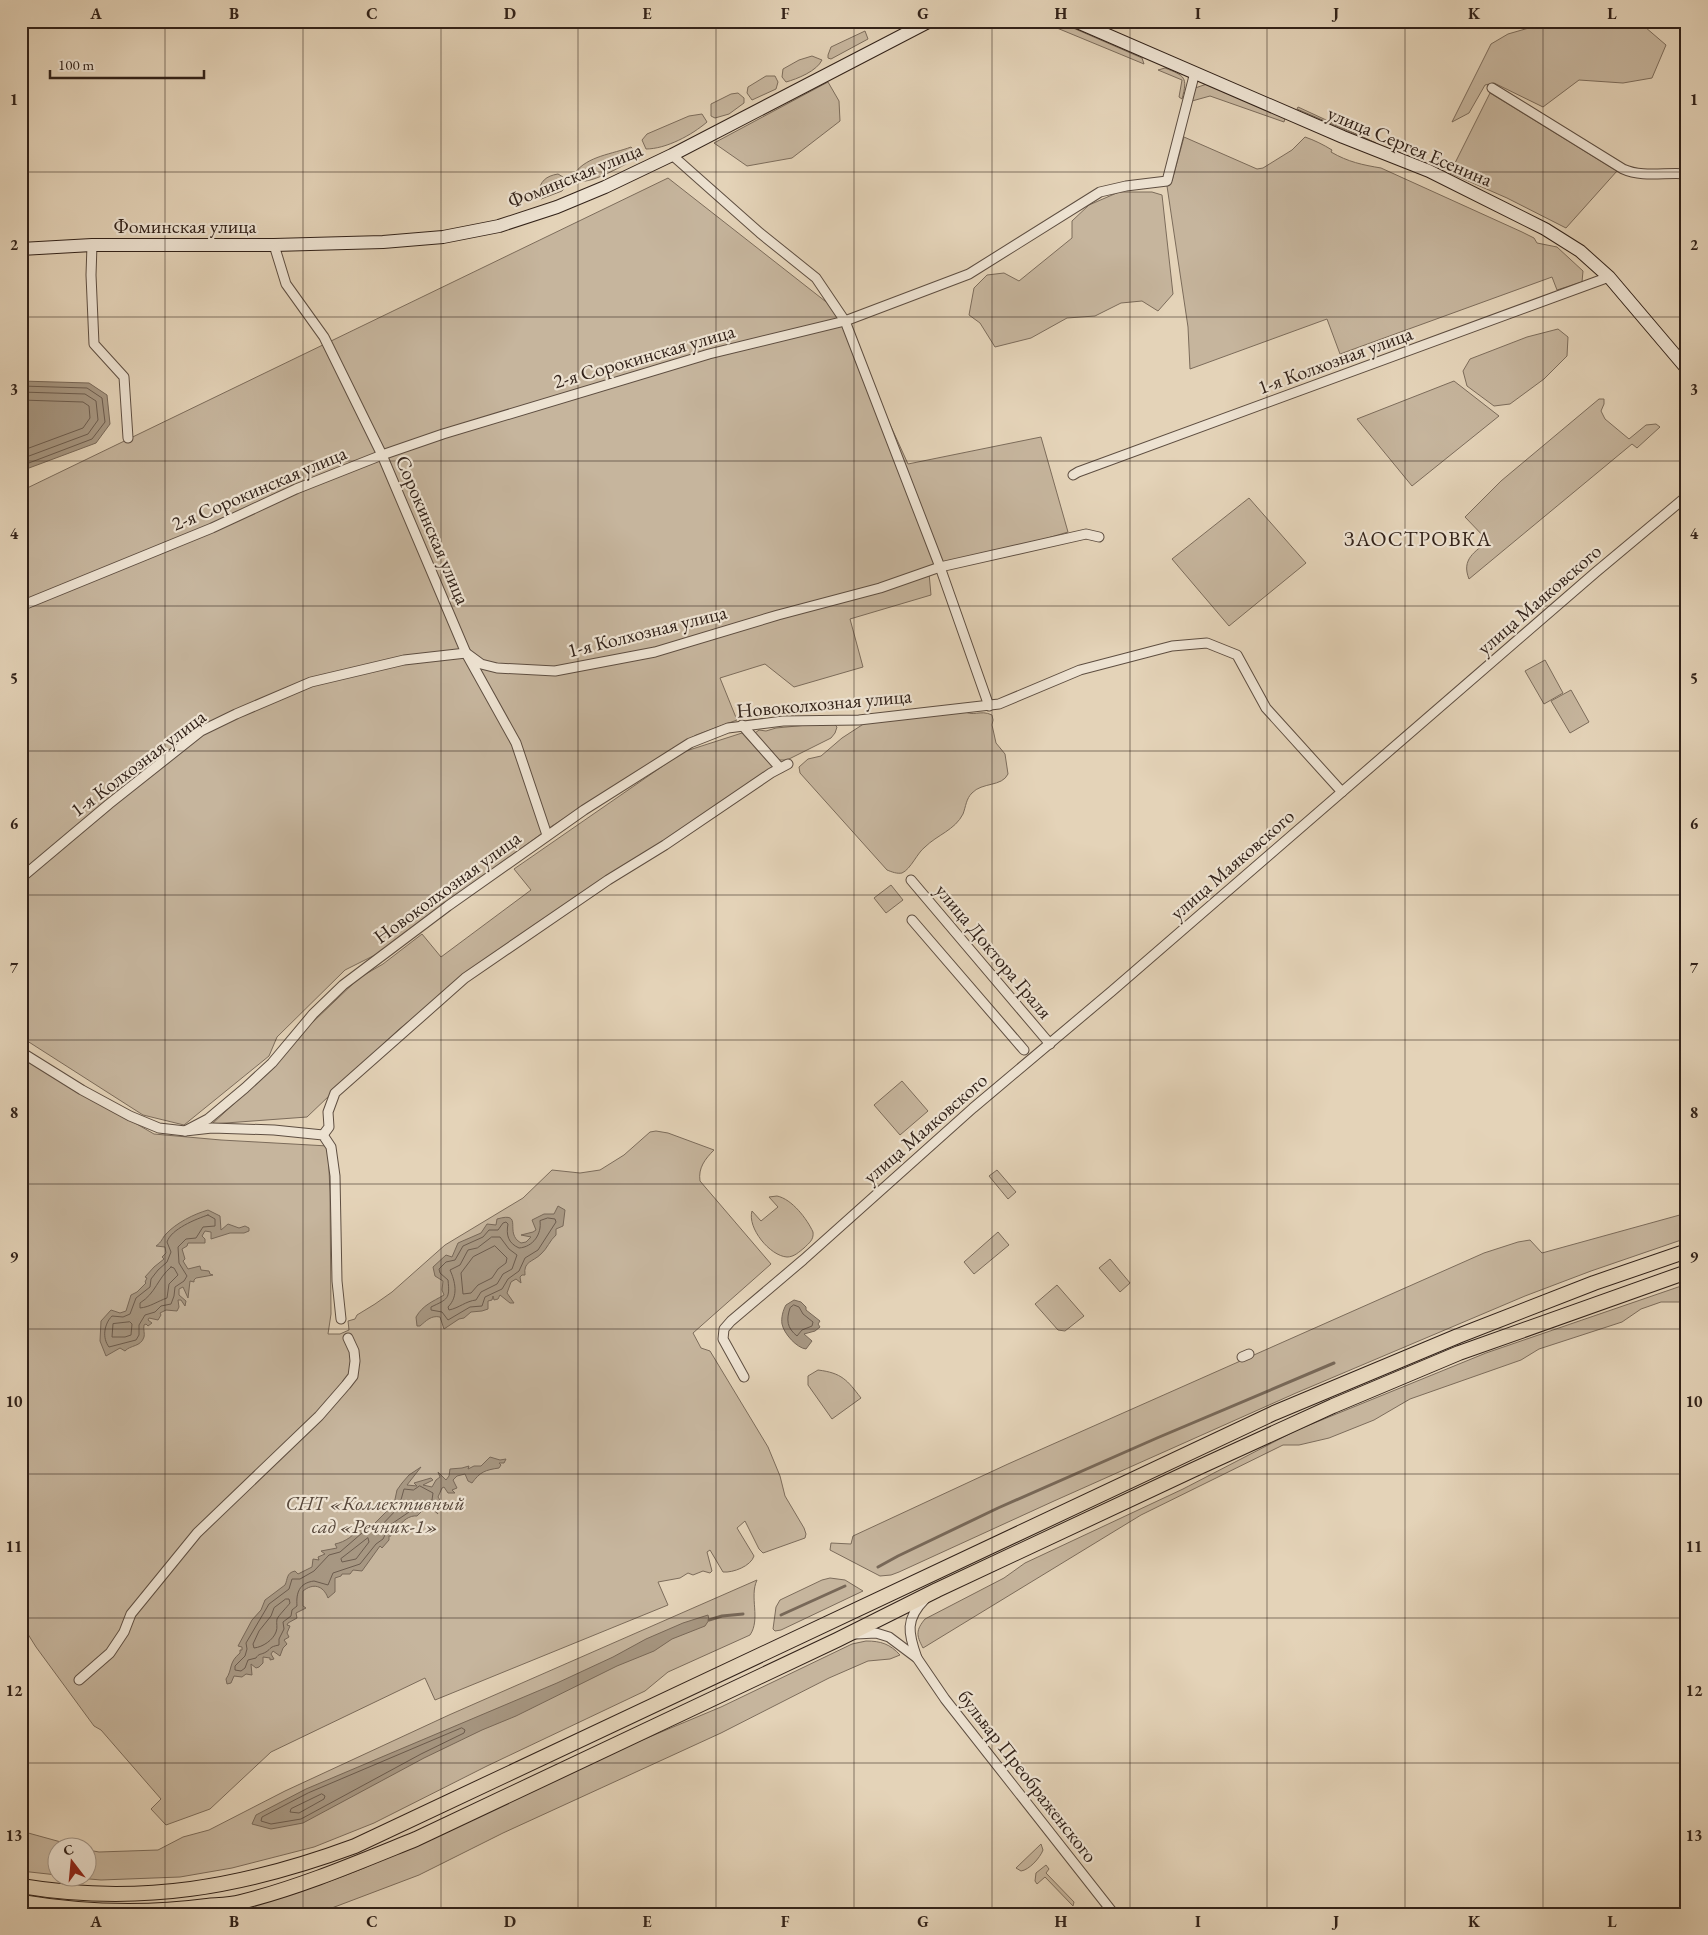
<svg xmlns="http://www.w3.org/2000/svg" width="1708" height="1935" viewBox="0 0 1708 1935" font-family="'EB Garamond',serif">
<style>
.green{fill:#c6b59d;stroke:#7c6c5b}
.water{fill:#a79782;stroke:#786858}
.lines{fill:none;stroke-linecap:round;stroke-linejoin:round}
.shore{stroke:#6c5c4e;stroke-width:1}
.stream{stroke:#786858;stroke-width:3}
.street-casing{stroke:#5e4e41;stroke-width:11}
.secondary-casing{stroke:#322219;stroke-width:14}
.primary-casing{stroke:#322219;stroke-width:16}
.street{stroke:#ede2d1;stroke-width:9}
.secondary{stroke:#ede2d1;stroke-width:12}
.primary{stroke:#e4d3b8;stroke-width:14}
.grid{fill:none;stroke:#322219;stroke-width:1;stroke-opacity:0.55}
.labels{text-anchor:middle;stroke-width:4.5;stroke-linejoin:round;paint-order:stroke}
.street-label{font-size:20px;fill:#322219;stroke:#ede2d1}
.park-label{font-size:20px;font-style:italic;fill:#57473a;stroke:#ede2d1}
.neighbourhood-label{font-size:21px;letter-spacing:1px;fill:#322219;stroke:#ede2d1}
.neatline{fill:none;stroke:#322219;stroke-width:2}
.grid-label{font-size:16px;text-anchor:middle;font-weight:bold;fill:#322219}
</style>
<rect width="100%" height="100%" fill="#e4d3b8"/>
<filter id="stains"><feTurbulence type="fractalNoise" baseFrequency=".004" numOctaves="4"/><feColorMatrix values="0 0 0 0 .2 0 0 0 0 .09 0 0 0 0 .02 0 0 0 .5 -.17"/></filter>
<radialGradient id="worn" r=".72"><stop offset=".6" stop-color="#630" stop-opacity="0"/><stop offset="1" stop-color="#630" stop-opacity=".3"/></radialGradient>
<!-- green -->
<g class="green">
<polygon points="1040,21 1057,21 1142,58 1144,64"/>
<polygon points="1553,21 1638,21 1666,45 1652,78 1623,83 1579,80 1543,107 1494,83 1485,85 1469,113 1452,122 1491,44 1508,34"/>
<polygon points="865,31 868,39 831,59 828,58 828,55 831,47"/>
<path d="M812 56 822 60C817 71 797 79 786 82L782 77 783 69 799 60Z"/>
<path d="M1165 68C1185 76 1188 77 1182 99L1179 97 1182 80 1158 70Z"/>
<polygon points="766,76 775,76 778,82 776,89 752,100 747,93 748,87"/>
<polygon points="828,82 839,101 840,121 792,158 747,166 714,143"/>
<polygon points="1207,84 1285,118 1284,122 1210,96 1192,101 1195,88"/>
<polygon points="738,93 744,98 744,103 729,114 715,118 711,116 711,104 731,94"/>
<polygon points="1490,93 1617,171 1566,228 1507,198 1450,173"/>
<polygon points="1298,107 1376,143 1297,109"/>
<path d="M702 114 707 122C692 135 666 149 646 149L642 140 647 134 689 116Z"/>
<path d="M1184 137 1257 169 1263 168 1292 150 1305 137C1314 140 1324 145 1332 150L1331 152C1348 162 1363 165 1381 168L1522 232 1534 238 1537 243 1557 247 1583 271 1582 282 1557 290 1552 277 1340 354 1327 319 1190 369 1188 327 1167 186 1172 181Z"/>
<path d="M631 147 637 153 638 157C626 164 592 184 579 181L575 173C587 156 613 154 631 147Z"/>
<path d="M558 174 563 177 567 185 562 191 541 199 538 194C540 181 546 176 558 174Z"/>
<polygon points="668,178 839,312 908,464 1041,437 1068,532 929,573 931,595 850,619 863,667 794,687 765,664 720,678 737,720 696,735 552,826 377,954 345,970 277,1037 269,1056 184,1125 143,1115 21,1037 21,491"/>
<polygon points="1119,192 1152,192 1162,195 1173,294 1158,311 1142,301 1121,303 1095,316 1067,318 1031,338 995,347 980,323 969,315 974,288 987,275 1004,273 1019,281 1072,238 1072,221 1089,205"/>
<polygon points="1558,329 1568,337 1567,356 1544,379 1510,404 1494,406 1467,386 1463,371 1470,359 1527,337"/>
<polygon points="1454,381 1499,416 1412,486 1357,419"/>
<path d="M1599 399H1604V404L1601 411 1605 419 1629 439 1646 425 1656 424 1660 427 1637 448 1632 444 1469 579C1461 559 1475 552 1488 541L1465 517 1501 481Z"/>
<polygon points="1249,498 1306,563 1229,626 1172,559"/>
<polygon points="1545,660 1563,693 1544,704 1525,671"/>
<polygon points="1571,690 1589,722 1570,733 1551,701"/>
<path d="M962 710C973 718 980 709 992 715L993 720 992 725 996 743 1005 754 1008 774C1002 787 982 782 972 793 966 799 966 806 963 814 955 830 937 835 925 847 917 853 911 869 902 873 897 874 892 872 887 870L800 773 799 767 808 759 821 756 842 738 865 723Z"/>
<polygon points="818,724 834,724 837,727 835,733 831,738 787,760 779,760 774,756 755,733 759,730 766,731 776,728"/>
<polygon points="742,733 773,767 476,968 398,1030 307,1117 212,1124 277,1064 290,1044 359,978 383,964 422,934 441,957 531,890 514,869 683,752"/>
<polygon points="891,885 903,900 886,913 874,898"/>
<path d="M21 1057 154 1134 221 1140 328 1146 330 1193 331 1314 328 1334H340L349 1330 348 1321 355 1319 357 1315 375 1304 392 1292 445 1245 523 1198 552 1170 580 1173 600 1170 624 1155 650 1132 656 1131 668 1133 714 1150C705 1159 698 1168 700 1181L771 1264 693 1333 701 1348 710 1351 768 1447 780 1476 785 1496 804 1528 806 1534 805 1538 763 1553 759 1549 745 1521 737 1528 754 1556C751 1566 733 1573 723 1572L710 1550 707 1552 712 1571 710 1573 703 1571 693 1575 688 1573 680 1578 658 1582 668 1605 435 1700 425 1678 271 1752 210 1809 166 1825 151 1809 161 1799 101 1730 94 1726 36 1647 21 1623Z"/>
<polygon points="902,1081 928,1111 900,1135 874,1105"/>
<polygon points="997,1170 1016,1192 1008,1199 989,1176"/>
<path d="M777 1196C792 1199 807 1219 813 1232 814 1240 809 1243 804 1248 799 1252 794 1257 787 1257 770 1256 747 1228 752 1211L761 1221 778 1207 769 1197Z"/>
<polygon points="1687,1213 1687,1238 1591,1271 1525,1296 1296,1393 1054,1501 899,1572 891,1575 880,1576 830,1550 831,1543 851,1544 853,1536 1008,1464 1484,1253 1518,1242 1530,1240 1542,1253"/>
<polygon points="998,1232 1009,1245 974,1274 964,1262"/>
<polygon points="1110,1259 1130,1283 1120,1292 1099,1268"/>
<path d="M1687 1284V1302H1661L1641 1309 1622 1322 1539 1349 1521 1360 1410 1399 1374 1420 1329 1438 1299 1445H1283L1141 1515 923 1648C916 1635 916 1630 925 1619L1004 1578 1025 1563 1183 1489 1297 1430 1486 1353Z"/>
<polygon points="1057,1285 1084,1316 1065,1331 1058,1330 1035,1304"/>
<path d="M818 1370C842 1373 847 1380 861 1398L832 1419 808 1385V1376Z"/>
<polygon points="830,1578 845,1580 863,1591 781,1630 775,1631 773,1629 776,1607 780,1600 822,1580"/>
<path d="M757 1580C749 1597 761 1619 750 1635L668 1672 645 1691 487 1766 374 1823 314 1847 232 1868 180 1877 101 1880 78 1878H88V1850L99 1852 158 1850 183 1837 209 1830 285 1791 449 1715Z"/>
<path d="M866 1641C881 1641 890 1644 900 1655L890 1659 868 1661 829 1678 721 1733 503 1833 419 1875 316 1914H213C265 1903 315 1888 364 1868L599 1758 721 1707 852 1644Z"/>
<polygon points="21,1831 79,1847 58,1848 57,1875 21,1871"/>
<path d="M1041 1844 1043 1850C1040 1858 1029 1870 1021 1871L1016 1868Z"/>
<polygon points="1046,1865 1049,1869 1046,1873 1074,1902 1073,1906 1045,1877 1037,1884 1035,1881 1036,1873"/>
</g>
<!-- water -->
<g class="water">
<polygon points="21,381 89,383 107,395 110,424 96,443 21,471"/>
<path d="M558 1206 565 1210 563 1226 556 1229V1235C550 1240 547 1249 541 1254 533 1262 523 1261 525 1275H522L520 1277 521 1283 516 1279 511 1282 507 1293 514 1303H510L500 1295 498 1299 494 1300 493 1296 492 1300 488 1301V1309L482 1311 471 1312 464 1318 459 1319 444 1329 440 1317C431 1315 426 1321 420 1326H417L416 1317C423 1305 432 1302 444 1295L442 1290 443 1281 435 1276 433 1267 446 1255 452 1257 458 1243 481 1233 487 1224 496 1225 497 1219C525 1211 503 1233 521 1243L526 1242 531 1237 521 1235 533 1232 536 1230 532 1220 544 1214H554Z"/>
<path d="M208 1210 220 1216 221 1230 228 1224 239 1228 245 1226 249 1228V1231L244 1233H230L211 1239V1232L205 1231 202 1236 205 1239V1243H188L187 1246 182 1249 185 1259 183 1261 188 1269 200 1266 201 1270 209 1271 210 1274 213 1275 196 1278 194 1280V1282L190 1281 188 1298 183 1287 179 1289V1295L186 1301 185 1306 181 1300H178L179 1307 177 1311 166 1310 160 1313 161 1315 158 1320 149 1318 148 1320 152 1323 148 1326 146 1324 144 1325C143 1329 145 1334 144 1337 141 1347 130 1345 125 1351L120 1348 106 1356 100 1341 101 1321 111 1310 120 1313 126 1311 131 1295 137 1292 146 1283 145 1282 147 1278 145 1277 154 1267 164 1259 162 1257 166 1253 165 1247 156 1246C162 1242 162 1238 166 1234 176 1223 194 1214 208 1210Z"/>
<path d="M794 1300 801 1302 806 1307V1310L820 1321 818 1324 820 1327 815 1331 804 1334 812 1341 806 1349C797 1348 784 1334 782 1324 781 1318 783 1310 786 1305Z"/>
<path d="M490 1457 500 1460 506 1459 504 1463H499L501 1465 499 1468C485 1470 480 1472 472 1483L468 1481 465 1474 457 1476 453 1480 457 1488 452 1490 455 1493H448L444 1487 442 1488 438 1497 442 1503 432 1506 438 1514 431 1508 430 1510 429 1508 422 1511 417 1516C410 1515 401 1521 399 1528L393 1529 391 1531V1536H389V1540L382 1548 380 1546 362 1571 353 1570 350 1574H342L341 1576 335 1578V1592L328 1598C323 1585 313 1583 303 1591V1606L306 1608 296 1613 297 1618 288 1623 287 1625 290 1626 287 1633 289 1637 284 1640 287 1644 283 1648 280 1656 273 1651 271 1654 274 1659 270 1660V1658L263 1657V1663L259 1667 256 1668 251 1664 252 1675 246 1674 242 1677 234 1676 231 1683 227 1684 226 1679C233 1669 228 1663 240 1653V1650H242V1647L238 1646 252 1620 261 1610 265 1600 285 1585C288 1579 286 1573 295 1571L298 1574 312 1567 313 1559 319 1560 318 1557 325 1554 321 1551 337 1548 335 1544C345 1542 356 1535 360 1525L362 1528 376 1525 375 1523 394 1504 397 1490 402 1483 409 1475 421 1467 407 1485 417 1486 414 1483 431 1478 433 1480 423 1485 432 1487 436 1480 440 1477 438 1472 446 1480 449 1476 450 1469 462 1468 469 1466 468 1469 474 1466H481Z"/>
<polygon points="708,1615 709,1620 705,1626 672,1639 654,1651 617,1666 516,1716 482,1730 424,1758 303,1823 271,1829 252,1824 256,1815 306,1789 557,1683 613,1657 646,1639 683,1623"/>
</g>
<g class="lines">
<!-- shore -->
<g class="shore">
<polyline points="21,386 87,388 102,398 105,422 92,439 21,466"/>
<polyline points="21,392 85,394 96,401 98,420 88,434 21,459"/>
<polyline points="21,400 83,402 89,406 90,418 83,428 21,451"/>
<path d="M208 1215 215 1219V1226L203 1227 196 1238 186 1239 178 1247 179 1263 187 1276 184 1281 175 1287 174 1296 171 1304 161 1306 155 1312 145 1315 139 1325V1335L136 1340 109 1347C102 1338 104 1324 112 1316L123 1317 130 1314 136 1298 150 1287 151 1279 158 1270 167 1262 171 1252 167 1242C171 1229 196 1219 208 1215Z"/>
<path d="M548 1218 555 1219 556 1222 538 1250 525 1258 519 1271 508 1279 502 1289 485 1297 482 1306 470 1307 448 1320 442 1312 431 1310V1307C448 1299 450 1299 448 1280L440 1273 439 1269 446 1262 455 1260 463 1246 483 1237 489 1230H498L503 1223 506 1222 508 1224C506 1235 508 1243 519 1248 533 1247 542 1234 540 1221Z"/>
<path d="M492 1237H500L509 1249 517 1255 512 1269 503 1274 497 1284 481 1292 476 1300C466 1301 459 1308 449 1310L448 1307C459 1296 455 1281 450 1270L460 1265 468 1250 477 1248Z"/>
<polygon points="495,1246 507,1258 506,1263 498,1269 492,1278 478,1285 471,1293 463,1294 461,1273 473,1257"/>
<path d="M171 1267 174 1268 178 1275 169 1284 167 1298C158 1301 150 1307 140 1308V1303C156 1293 157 1279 171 1267Z"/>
<path d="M794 1305 799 1307 803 1314 813 1322 812 1326 802 1330 797 1336C787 1328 786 1320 790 1308Z"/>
<polygon points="130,1322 132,1324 131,1335 125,1337 112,1337 113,1324"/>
<path d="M420 1486 433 1493 432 1500 409 1512 390 1525 383 1539 376 1544 360 1564 333 1573 328 1585 314 1581C299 1583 296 1593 297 1606L292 1610 291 1616 283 1622 284 1629 279 1639V1645C269 1647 272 1648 266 1652 261 1655 259 1653 256 1658L248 1660 245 1668 241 1671 235 1670V1666L245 1656 247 1649 246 1643 269 1604 289 1589 292 1579H300L314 1571 329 1555 340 1552 362 1533 378 1529 399 1507 404 1489 413 1490Z"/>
<polygon points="368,1538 369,1542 356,1559 342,1562 341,1559"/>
<path d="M286 1599H289L290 1603C287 1607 279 1615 277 1619 276 1624 278 1627 276 1632 273 1640 263 1647 254 1648L253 1644 259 1631 271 1616 274 1608Z"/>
<polygon points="462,1728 465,1730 464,1733 421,1754 301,1819 271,1824 261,1821 262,1817 308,1793"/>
<polygon points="322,1794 325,1796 324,1799 299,1813 290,1812 291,1809"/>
</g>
<!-- stream -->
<g class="stream">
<polyline points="878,1567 898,1556 998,1508 1157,1438 1334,1363"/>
<polyline points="781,1615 845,1586"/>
<polyline points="709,1620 722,1616 743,1614"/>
</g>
<defs>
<g id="street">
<path d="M1492 88 1623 169C1643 178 1665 172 1687 174"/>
<polyline points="672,155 760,233 816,278 845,321 940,567 989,706"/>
<polyline points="92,245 91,275 94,344 124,377 128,438"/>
<polyline points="274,245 286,284 324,337 382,455 466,653 516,743 547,835"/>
<polyline points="1073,475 1078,472 1609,277"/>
<polyline points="21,606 212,528 296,489 382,455 443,434 709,354 845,321 969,274 1100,192 1126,186 1167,181 1195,72"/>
<polyline points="742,725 780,768"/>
<polyline points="21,878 109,804 201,731 236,714 311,682 404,660 466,653 481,664 497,668 555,671 655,652 778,615 880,588 940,567 1086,534 1099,537"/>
<polyline points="911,880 1050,1044"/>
<polyline points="912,920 1024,1050"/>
<polyline points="21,1052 82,1090 130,1116 159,1128 185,1131 212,1128 274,1130 323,1135 331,1147 335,1176 337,1281 341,1319"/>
<polyline points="185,1131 208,1119 245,1088 272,1063 313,1014 343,985 448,906 584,810 690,743 728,728 783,721 859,720 999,704 1080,670 1172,646 1207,643 1237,655 1266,708 1342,792"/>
<polyline points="323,1135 329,1127 328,1112 335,1093 465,978 608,880 665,845 771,773 788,764"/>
<polyline points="1242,1357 1249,1354"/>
<polyline points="744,1377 723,1339 724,1329 731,1321 803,1260 973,1108 1112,991 1596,572 1687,496"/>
<polyline points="856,1634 876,1633 889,1637 917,1658 945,1699 1114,1914"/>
<path d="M917 1658C908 1633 905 1619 925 1599"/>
<polyline points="79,1680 110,1653 124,1632 131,1614 197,1533 319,1416 346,1385 353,1376 355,1361 354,1351 348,1338"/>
</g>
<g id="secondary">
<polyline points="1075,21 1343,137 1429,171 1545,229 1580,251 1609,277 1687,369"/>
<polyline points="21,249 92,245 274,245 383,242 443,237 499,226 557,207 605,187 672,155 930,21"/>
</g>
<g id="primary">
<path d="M21 1886C140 1906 244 1887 355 1846L1274 1413 1458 1336 1594 1283 1687 1251"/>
<path d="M21 1902C81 1912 146 1914 207 1906 218 1905 230 1905 241 1902 301 1887 359 1862 416 1839L837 1640 937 1590 1193 1470 1333 1406 1459 1353 1687 1272"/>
</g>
</defs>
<!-- street casing -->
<use href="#street" class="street-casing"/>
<!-- secondary casing -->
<use href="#secondary" class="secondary-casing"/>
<!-- primary casing -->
<use href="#primary" class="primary-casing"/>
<!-- street -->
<use href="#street" class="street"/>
<!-- secondary -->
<use href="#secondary" class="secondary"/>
<!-- primary -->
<use href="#primary" class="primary"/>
</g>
<!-- grid -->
<path class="grid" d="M165 21V1914M303 21V1914M441 21V1914M578 21V1914M716 21V1914M854 21V1914M992 21V1914M1130 21V1914M1267 21V1914M1405 21V1914M1543 21V1914M21 172H1687M21 317H1687M21 461H1687M21 606H1687M21 751H1687M21 895H1687M21 1040H1687M21 1184H1687M21 1329H1687M21 1474H1687M21 1618H1687M21 1763H1687"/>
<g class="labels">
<!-- street labels -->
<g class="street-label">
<text transform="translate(1410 146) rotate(23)" y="7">улица Сергея Есенина</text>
<text transform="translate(575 175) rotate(-22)" y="7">Фоминская улица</text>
<text x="185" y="233">Фоминская улица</text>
<text transform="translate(644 356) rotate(-16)" y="7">2-я Сорокинская улица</text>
<text transform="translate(1335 360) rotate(-20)" y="7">1-я Колхозная улица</text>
<text transform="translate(259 488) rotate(-23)" y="7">2-я Сорокинская улица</text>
<text transform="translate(433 530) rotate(67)" y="7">Сорокинская улица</text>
<text transform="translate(1539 599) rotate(-41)" y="7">улица Маяковского</text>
<text transform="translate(647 631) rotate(-14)" y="7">1-я Колхозная улица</text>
<text transform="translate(824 703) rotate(-5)" y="7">Новоколхозная улица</text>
<text transform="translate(138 763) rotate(-37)" y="7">1-я Колхозная улица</text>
<text transform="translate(1232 864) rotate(-41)" y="7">улица Маяковского</text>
<text transform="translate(447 887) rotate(-36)" y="7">Новоколхозная улица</text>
<text transform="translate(994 951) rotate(50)" y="7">улица Доктора Граля</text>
<text transform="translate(925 1128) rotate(-41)" y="7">улица Маяковского</text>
<text transform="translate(1028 1776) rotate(52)" y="7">бульвар Преображенского</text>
</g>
<!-- park labels -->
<g class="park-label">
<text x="375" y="1510">СНТ «Коллективный<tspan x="375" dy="23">сад «Речник-1»</tspan></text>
</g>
<!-- neighbourhood labels -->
<g class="neighbourhood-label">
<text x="1418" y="546">ЗАОСТРОВКА</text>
</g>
</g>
<!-- margin -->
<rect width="1708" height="1935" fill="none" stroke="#e4d3b8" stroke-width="55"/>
<!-- north arrow -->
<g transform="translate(72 1862) rotate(344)"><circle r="24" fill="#ede2d1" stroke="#a29587"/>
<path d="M0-4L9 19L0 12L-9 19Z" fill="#8f2418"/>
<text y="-8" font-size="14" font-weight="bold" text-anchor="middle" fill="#322219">С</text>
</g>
<!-- scale -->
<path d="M50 70v8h154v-8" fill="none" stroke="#322219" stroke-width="2.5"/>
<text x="58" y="70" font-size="15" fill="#322219" stroke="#ede2d1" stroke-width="4" paint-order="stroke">100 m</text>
<rect x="28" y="28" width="1652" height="1880" class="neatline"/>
<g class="grid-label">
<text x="96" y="19">A</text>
<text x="234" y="19">B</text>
<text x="372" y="19">C</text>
<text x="510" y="19">D</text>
<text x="647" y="19">E</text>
<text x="785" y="19">F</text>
<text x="923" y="19">G</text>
<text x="1061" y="19">H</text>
<text x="1198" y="19">I</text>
<text x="1336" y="19">J</text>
<text x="1474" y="19">K</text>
<text x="1612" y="19">L</text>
<text x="14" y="105">1</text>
<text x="1694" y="105">1</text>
<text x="14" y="250">2</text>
<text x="1694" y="250">2</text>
<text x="14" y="395">3</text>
<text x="1694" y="395">3</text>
<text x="14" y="539">4</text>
<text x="1694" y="539">4</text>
<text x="14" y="684">5</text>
<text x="1694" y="684">5</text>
<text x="14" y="829">6</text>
<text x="1694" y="829">6</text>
<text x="14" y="973">7</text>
<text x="1694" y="973">7</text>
<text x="14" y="1118">8</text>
<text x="1694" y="1118">8</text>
<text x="14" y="1262">9</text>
<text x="1694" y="1262">9</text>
<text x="14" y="1407">10</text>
<text x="1694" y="1407">10</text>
<text x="14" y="1552">11</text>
<text x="1694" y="1552">11</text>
<text x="14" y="1696">12</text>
<text x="1694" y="1696">12</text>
<text x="14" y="1841">13</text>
<text x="1694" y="1841">13</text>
<text x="96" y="1927">A</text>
<text x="234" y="1927">B</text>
<text x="372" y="1927">C</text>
<text x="510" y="1927">D</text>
<text x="647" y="1927">E</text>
<text x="785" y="1927">F</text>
<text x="923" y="1927">G</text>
<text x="1061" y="1927">H</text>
<text x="1198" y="1927">I</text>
<text x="1336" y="1927">J</text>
<text x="1474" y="1927">K</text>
<text x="1612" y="1927">L</text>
</g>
<rect width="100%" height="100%" filter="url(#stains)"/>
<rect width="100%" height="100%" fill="url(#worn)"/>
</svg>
